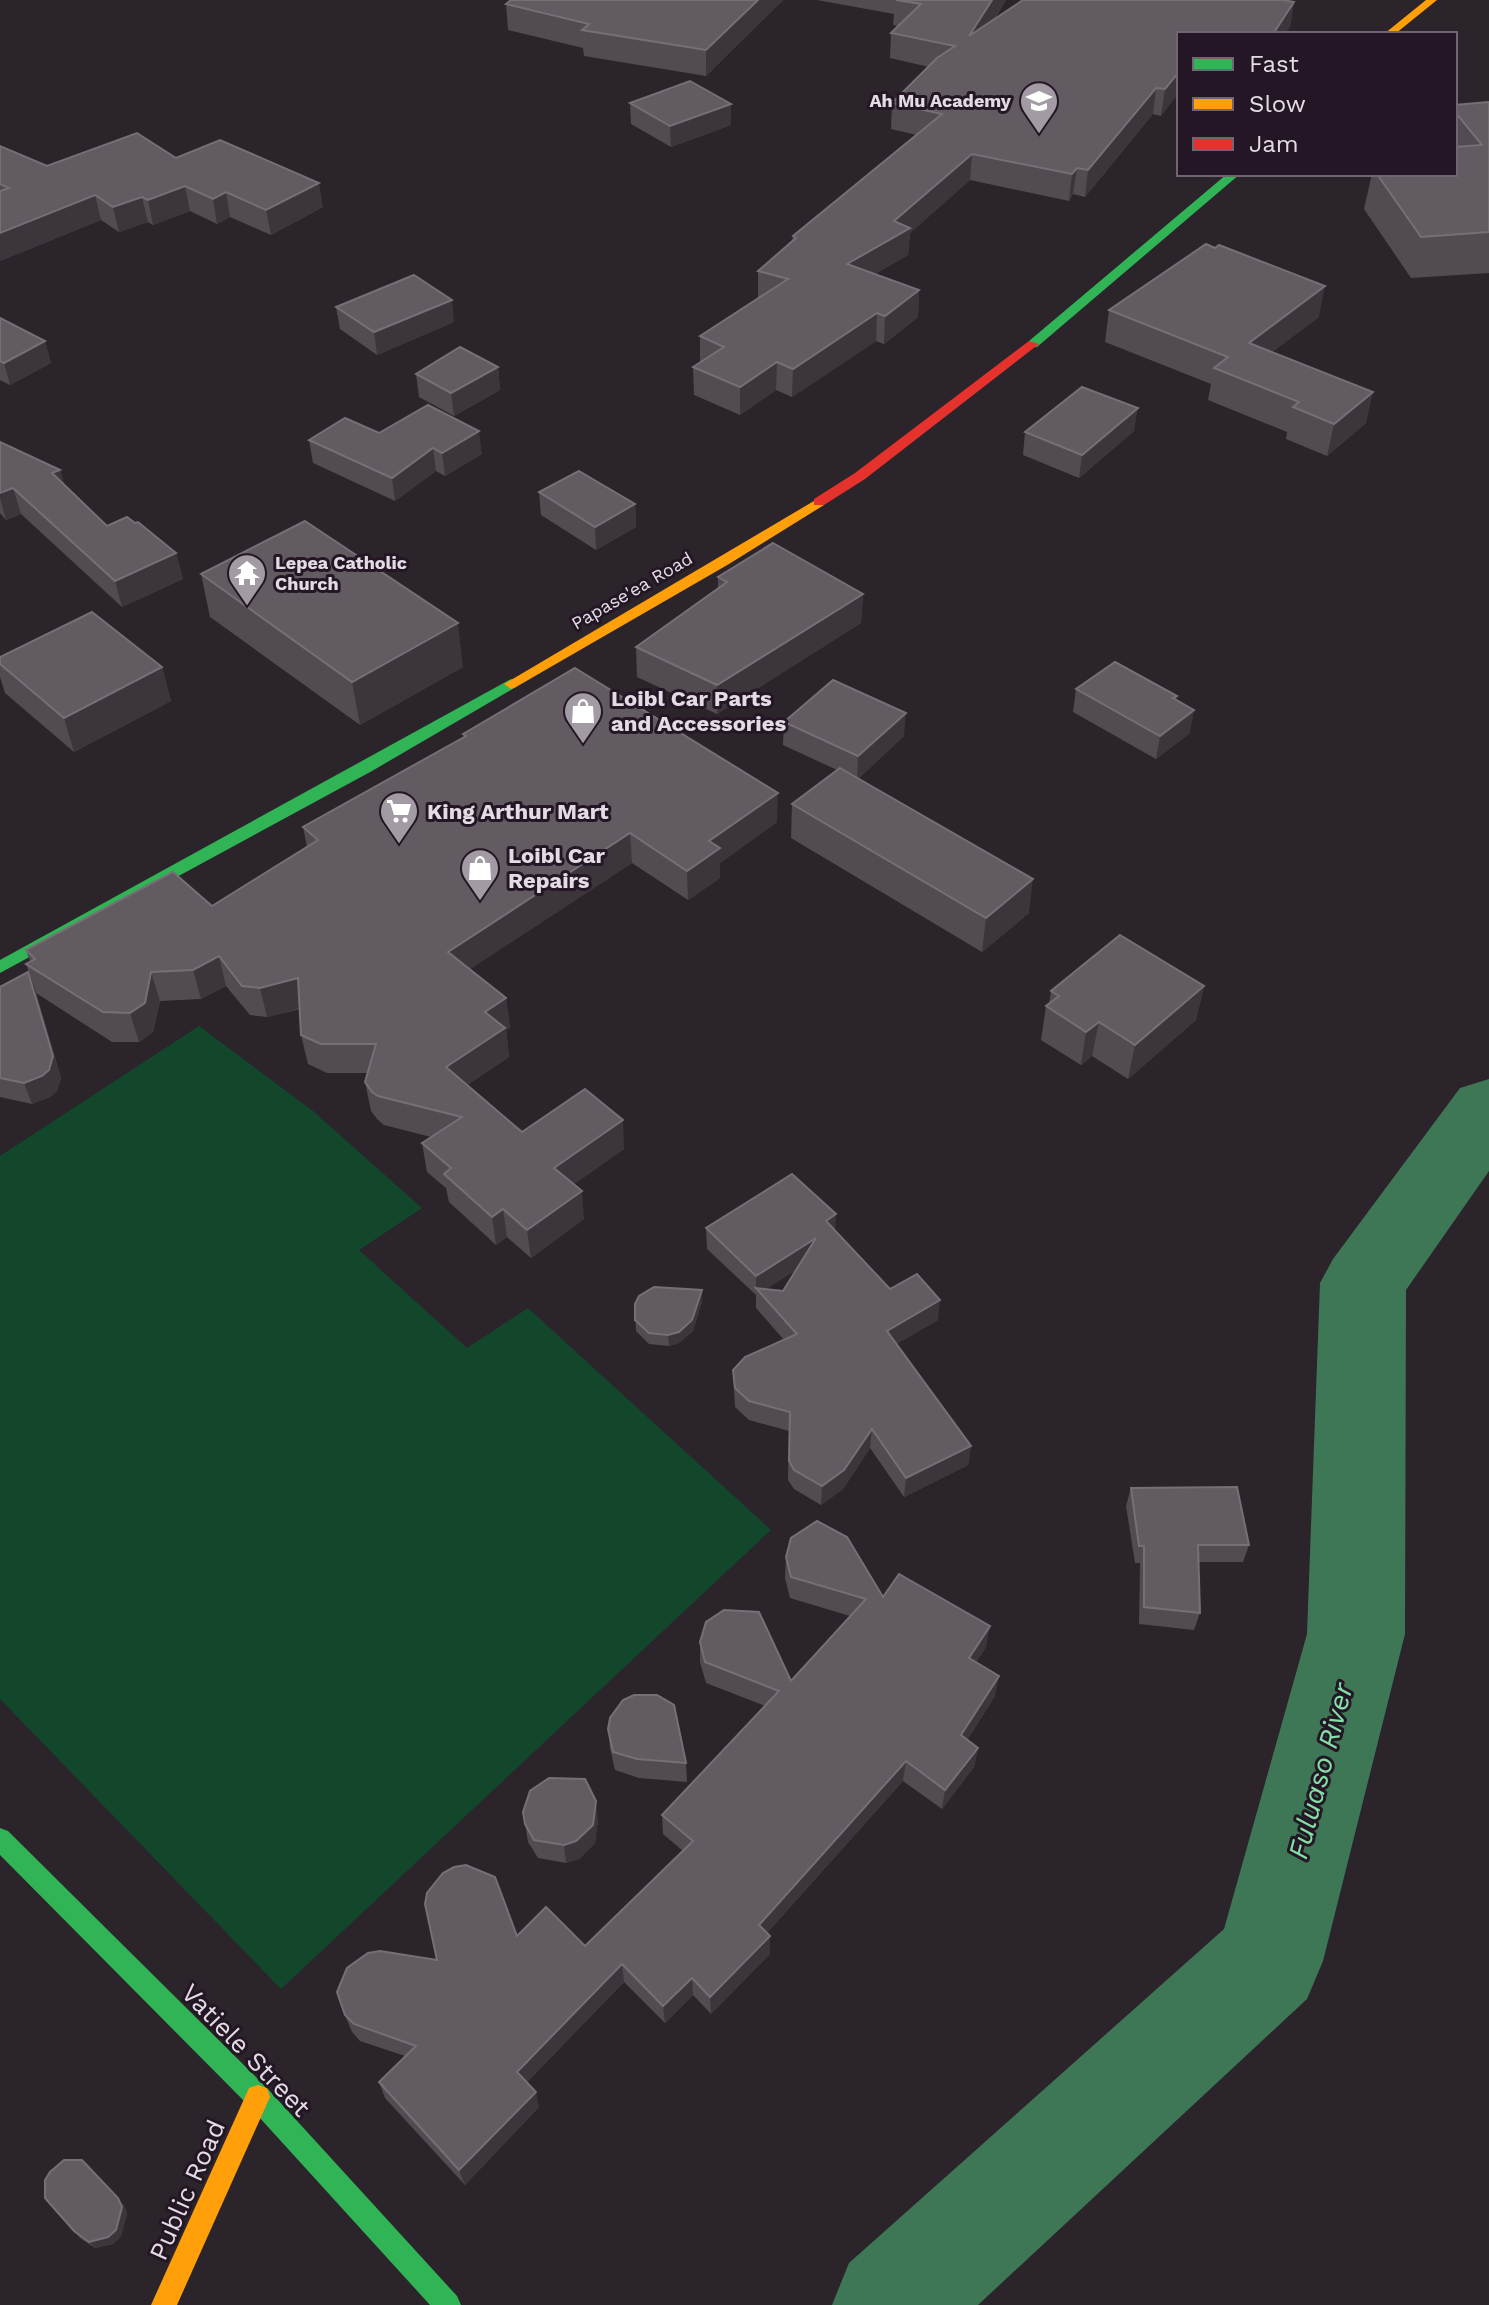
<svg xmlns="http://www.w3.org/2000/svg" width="1489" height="2305" viewBox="0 0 1489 2305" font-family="'Work Sans',sans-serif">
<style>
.green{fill:#12472c}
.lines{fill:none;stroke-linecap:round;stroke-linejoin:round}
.river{fill:#3e7755;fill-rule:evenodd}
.fast{fill:#30b455;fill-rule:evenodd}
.slow{fill:#ff9f0a;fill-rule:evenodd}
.jam{fill:#e5322d;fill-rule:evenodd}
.wall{fill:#524c52;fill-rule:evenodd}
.shaded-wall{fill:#3c353c}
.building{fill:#625b62;stroke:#766f76;stroke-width:2}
.labels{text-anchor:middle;stroke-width:6;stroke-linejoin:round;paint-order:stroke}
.far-poi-label{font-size:18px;font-weight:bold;fill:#e4dbe4;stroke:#241725;text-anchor:end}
.far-street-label{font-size:18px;fill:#e4dbe4;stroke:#241725}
.poi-label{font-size:22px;font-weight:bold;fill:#e4dbe4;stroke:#241725;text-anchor:start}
.near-street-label{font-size:26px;fill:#e4dbe4;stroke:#241725}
.near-water-label{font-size:28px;font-style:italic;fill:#85e0a7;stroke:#241725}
</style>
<rect width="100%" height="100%" fill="#2b242b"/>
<!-- green -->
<polygon class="green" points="199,1026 313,1111 422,1208 359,1250 467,1348 528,1308 771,1530 281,1989 0,1699 0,1156"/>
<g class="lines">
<!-- river -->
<polygon class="river" points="1489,1079 1489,1171 1406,1290 1405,1634 1323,1961 1307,1999 978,2305 832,2305 849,2263 1224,1929 1307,1634 1320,1283 1333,1259 1460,1088"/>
<!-- fast -->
<g class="fast">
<polygon points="1227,174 1240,174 1037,347 1029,347 1029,341"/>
<polygon points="511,679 516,681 516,687 372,771 0,973 0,960"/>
<polygon points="0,1828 8,1831 267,2088 457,2296 461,2305 430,2305 249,2106 0,1855"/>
</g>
<!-- slow -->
<g class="slow">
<polygon points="1426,0 1437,0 1395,34 1384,34"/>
<polygon points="819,498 824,499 824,505 729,564 516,687 511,689 504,684"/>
<polygon points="258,2085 267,2088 270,2097 177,2305 151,2305 249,2088"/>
</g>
<!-- jam -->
<polygon class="jam" points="1029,341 1039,344 865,479 824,505 814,505 814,499 855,473"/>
</g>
<!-- wall -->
<g class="wall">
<polygon points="511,0 783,0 706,76 584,56 583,48 508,30 506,4"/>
<polygon points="817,0 1006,0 994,20 1294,2 1290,27 1179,34 1161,116 1153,114 1085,197 1073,194 1069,201 970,180 910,233 908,255 875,274 919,290 918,317 884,344 876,341 792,397 776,390 740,415 694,395 693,367 700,362 700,336 758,298 758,271 792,240 793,236 917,135 891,129 892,103 929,67 890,58 891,33 898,26 893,25 894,14"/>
<polygon points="1489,102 1489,273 1411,278 1364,209 1372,174 1455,174 1455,105"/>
<polygon points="630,103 731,104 731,125 671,147 631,124"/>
<polygon points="0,146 47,166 176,158 323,207 271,235 230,217 217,224 190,211 153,225 148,222 119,232 101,220 0,261"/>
<polygon points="336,307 454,322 377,355 340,329"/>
<polygon points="1109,310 1319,317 1272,352 1366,423 1327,456 1286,439 1287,432 1208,400 1211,384 1105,342"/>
<polygon points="0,318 45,341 51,363 10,385 0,380"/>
<polygon points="498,367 500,390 454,416 419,397 416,374"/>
<polygon points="1134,431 1079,478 1023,455 1025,432"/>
<polygon points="379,433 482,454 445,476 436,471 395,501 313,463 309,440"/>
<polygon points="0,442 60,470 64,484 107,526 135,523 176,553 183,579 122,607 21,514 6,520 0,513"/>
<polygon points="539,492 635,504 636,527 596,550 541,515"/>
<polygon points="201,574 463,667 360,725 210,617"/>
<polygon points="718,577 863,594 861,623 717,714 637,677 636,647 718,588"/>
<polygon points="0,657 162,667 171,701 74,752 5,693 0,677"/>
<polygon points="1076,689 1177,696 1176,700 1190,733 1156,759 1073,712"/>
<polygon points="784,722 904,736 858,779 1029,913 982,952 791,838 792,804 837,770 783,745"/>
<polygon points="463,734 777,822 720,863 720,878 688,900 632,863 470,969 506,998 510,1028 506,1030 509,1057 467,1085 522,1132 624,1149 574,1184 584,1219 531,1258 507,1237 496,1245 449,1202 446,1188 427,1172 422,1143 431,1137 384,1125 378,1120 371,1111 365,1082 368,1073 327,1073 308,1064 301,1035 300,1009 267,1017 250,1015 226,986 201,999 160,1001 153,1032 139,1042 112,1042 36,993 26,964 30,961 26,950 212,906 307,847 303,827 464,737"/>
<polygon points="1204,986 1196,1020 1128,1079 1092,1056 1081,1065 1041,1040 1046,1006 1049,1004 1051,991"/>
<polygon points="0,987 36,993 61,1078 57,1091 50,1097 32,1104 0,1097"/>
<path d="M706 1228 835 1230 890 1289 938 1320 896 1344 971 1446 968 1465 904 1497 870 1448 843 1489 821 1505 794 1489 788 1480 789 1431 749 1420 735 1407 734 1390 733 1370 784 1340 756 1308V1295L707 1249ZM796 1270 783 1291 766 1289Z"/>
<polygon points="702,1290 702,1301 693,1331 679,1343 669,1346 649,1344 636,1331 635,1304"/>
<polygon points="1131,1488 1249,1545 1243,1562 1198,1562 1200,1613 1194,1630 1139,1624 1140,1563 1135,1563 1126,1506"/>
<polygon points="786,1557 883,1597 986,1647 976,1662 995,1696 967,1740 978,1748 974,1767 942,1809 903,1781 767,1933 770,1936 770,1954 711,2014 693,1995 665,2023 624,1982 527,2082 539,2107 465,2185 385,2098 379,2082 405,2056 360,2041 352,2032 345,2015 437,1960 517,1936 585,1946 683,1851 663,1834 662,1815 765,1706 706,1683 700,1662 700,1642 791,1681 850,1616 790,1598 785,1578"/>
<polygon points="608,1729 686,1763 687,1782 639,1778 615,1770 610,1748"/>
<polygon points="598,1819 595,1843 579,1859 566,1863 538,1858 528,1842 525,1824"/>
<polygon points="45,2198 124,2205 127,2214 121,2236 113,2244 95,2248 80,2238"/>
</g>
<!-- shaded-wall -->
<g class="shaded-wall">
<polygon points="758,0 783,0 706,76 706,50"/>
<polygon points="992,0 1006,0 967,62 969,36"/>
<polygon points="1294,2 1290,27 1285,34 1273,34"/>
<polygon points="1179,72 1179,93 1161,116 1165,89"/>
<polygon points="1156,88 1153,114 1085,197 1088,170"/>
<polygon points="731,104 731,125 671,147 670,126"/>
<polygon points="972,154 970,180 910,233 908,255 846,291 847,264 894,221"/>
<polygon points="1077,168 1073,194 1069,201 1072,174"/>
<polygon points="319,183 323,207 271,235 266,210"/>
<polygon points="185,186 190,211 153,225 148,200"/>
<polygon points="226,192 230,217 217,224 213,199"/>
<polygon points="95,195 101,220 0,261 0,233"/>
<polygon points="142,197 148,222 119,232 113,207"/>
<polygon points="1325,286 1319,317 1243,374 1249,343"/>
<polygon points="919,290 918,317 884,344 885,316"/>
<polygon points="452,300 454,322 377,355 374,332"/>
<polygon points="877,313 876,341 792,397 793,369"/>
<polygon points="45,341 51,363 10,385 4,363"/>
<polygon points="777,362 776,390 740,415 740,387"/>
<polygon points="498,367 500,390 454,416 451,393"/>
<polygon points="1373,392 1366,423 1327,456 1334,424"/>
<polygon points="1138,408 1134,431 1079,478 1082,455"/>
<polygon points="479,431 482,454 445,476 442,453"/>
<polygon points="433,448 436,471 395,501 392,478"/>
<polygon points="60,470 67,496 52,473"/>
<polygon points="13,488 21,514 6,520 0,498 0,493"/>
<polygon points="635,504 636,527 596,550 595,527"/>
<polygon points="176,553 183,579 122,607 115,581"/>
<polygon points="863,594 861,623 717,714 717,685"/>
<polygon points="458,623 463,667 360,725 352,682"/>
<polygon points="162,667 171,701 74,752 64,718"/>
<polygon points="1194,710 1190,733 1156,759 1160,736"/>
<polygon points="906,713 904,736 857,780 858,756"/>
<polygon points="778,793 777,822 720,863 720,878 688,900 687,871 709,841"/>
<polygon points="630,833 632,863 452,981 448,952"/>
<polygon points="1033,879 1029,913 982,952 986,918"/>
<polygon points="219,956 226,986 201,999 193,970"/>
<polygon points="28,972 61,1078 57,1091 50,1097 32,1104 24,1083"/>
<polygon points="151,972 160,1001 153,1032 139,1042 130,1013"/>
<polygon points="298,978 304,1007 267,1017 260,988"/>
<polygon points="1204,986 1196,1020 1128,1079 1135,1045"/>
<polygon points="506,998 510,1028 506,1030 509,1057 450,1096 446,1067 485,1012"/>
<polygon points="1099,1022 1092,1056 1081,1065 1086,1032"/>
<polygon points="623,1120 624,1149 557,1196 554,1168"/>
<polygon points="582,1191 584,1219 531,1258 527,1230"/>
<polygon points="503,1209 507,1237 496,1245 492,1217"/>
<polygon points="836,1214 835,1234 826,1221"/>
<polygon points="816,1238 815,1258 760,1293 756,1288 756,1296 756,1276"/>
<polygon points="702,1290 702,1301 693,1331 679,1343 669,1346 668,1335"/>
<polygon points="940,1300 938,1320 885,1351 887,1331"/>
<polygon points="872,1429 870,1448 843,1489 821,1505 822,1486"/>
<polygon points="971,1446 968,1465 904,1497 906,1478"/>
<polygon points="990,1626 986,1647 965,1679 969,1658"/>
<polygon points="999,1676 995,1696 957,1755 961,1735"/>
<polygon points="978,1748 974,1767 942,1809 945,1790"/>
<polygon points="906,1761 903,1781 758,1943 759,1925"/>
<polygon points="596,1801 598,1819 595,1843 579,1859 566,1863 564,1845"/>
<polygon points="770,1936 770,1954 711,2014 710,1997"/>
<polygon points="622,1964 624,1982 521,2088 517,2072"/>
<polygon points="692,1978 693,1995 665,2023 663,2006"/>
<polygon points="536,2092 539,2107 465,2185 459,2170"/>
<polygon points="118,2198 124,2205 127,2214 121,2236 113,2244 95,2248 89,2242"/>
</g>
<!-- building -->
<g class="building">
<polygon points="511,0 758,0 706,50 582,30 589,24 506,4"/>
<polygon points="896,0 992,0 969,36 1023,0 1283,0 1294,2 1273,34 1179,34 1179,72 1165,89 1156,88 1088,170 1077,168 1072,174 972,154 894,221 910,228 847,264 919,290 885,316 877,313 793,369 777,362 740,387 693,367 724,347 700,336 788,279 758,271 796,238 793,236 942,114 892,103 937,58 955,46 891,33 921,4"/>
<polygon points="690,81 731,104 670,126 630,103"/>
<polygon points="1489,102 1489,232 1421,237 1377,174 1455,174 1455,147 1482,145 1455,112 1455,105"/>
<polygon points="137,133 176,158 220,140 319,183 266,210 226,192 213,199 185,186 148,200 142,197 113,207 95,195 0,233 0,191 9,188 0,184 0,146 47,166"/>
<polygon points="1206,244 1215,248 1219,245 1325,286 1249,343 1373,392 1334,424 1293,407 1299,402 1214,368 1228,357 1109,310"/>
<polygon points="414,275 452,300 374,332 336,307"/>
<polygon points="0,318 45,341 4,363 0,361"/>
<polygon points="460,347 498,367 451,393 416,374"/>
<polygon points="1082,387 1138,408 1082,455 1025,432"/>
<polygon points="428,405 479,431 442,453 433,448 392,478 309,440 345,418 379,433"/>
<polygon points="0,442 60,470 52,473 107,526 127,517 135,523 138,522 176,553 115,581 13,488 0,493"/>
<polygon points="579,471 635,504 595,527 539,492"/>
<polygon points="305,521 458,623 352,682 201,574"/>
<polygon points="773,543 863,594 717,685 636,647 727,582 718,577"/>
<polygon points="92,612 162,667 64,718 0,664 0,657"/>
<polygon points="1115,662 1177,696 1173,698 1194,710 1160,736 1076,689"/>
<polygon points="575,668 778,793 709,841 720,848 687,871 630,833 448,952 506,998 485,1012 505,1028 446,1067 522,1132 585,1089 623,1120 554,1168 582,1191 527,1230 503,1209 492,1217 444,1174 451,1168 422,1143 462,1117 378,1096 372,1092 365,1082 376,1044 321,1044 301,1035 298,978 260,988 242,986 219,956 193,970 151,972 145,1003 130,1013 103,1012 26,964 35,959 26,950 173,872 212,906 318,840 303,827 466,736 463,734"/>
<polygon points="833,680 906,713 858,756 784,722"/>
<polygon points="840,768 1033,879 986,918 792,804"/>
<polygon points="1120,935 1204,986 1135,1045 1099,1022 1086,1032 1046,1006 1059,996 1051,991"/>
<polygon points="28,972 53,1056 49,1070 42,1076 24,1083 0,1078 0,987"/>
<polygon points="792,1174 836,1214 826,1221 890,1289 917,1274 940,1300 887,1331 971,1446 906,1478 872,1429 844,1470 822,1486 794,1470 789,1461 790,1412 749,1401 735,1388 733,1370 745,1357 797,1334 756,1288 783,1291 816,1238 756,1276 706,1228"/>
<polygon points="654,1287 702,1290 692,1320 679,1332 668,1335 649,1333 635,1320 635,1304 639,1296"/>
<polygon points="1237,1487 1249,1545 1198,1545 1200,1613 1144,1607 1144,1546 1139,1546 1131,1488"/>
<polygon points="817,1521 847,1537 883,1597 899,1574 990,1626 969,1658 999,1676 961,1735 978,1748 945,1790 906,1761 759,1925 770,1936 710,1997 692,1978 663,2006 622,1964 517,2072 536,2092 459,2170 379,2082 416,2046 354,2024 345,2015 337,1992 347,1968 368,1953 380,1951 437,1960 425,1904 427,1893 443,1873 454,1867 466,1865 495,1877 517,1936 546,1907 585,1946 693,1841 662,1815 779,1691 705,1662 700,1642 706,1622 724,1610 759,1612 791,1681 866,1599 791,1577 786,1557 791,1538"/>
<polygon points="634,1695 657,1695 674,1705 686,1763 637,1759 613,1752 608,1729 610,1718 623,1700"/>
<polygon points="549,1778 585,1779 596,1801 593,1825 576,1841 564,1845 534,1840 525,1824 523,1812 530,1791"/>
<polygon points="64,2160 82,2160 118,2198 122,2207 116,2230 108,2237 89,2242 74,2231 45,2198 45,2180 50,2172"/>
</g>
<!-- icons -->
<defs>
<symbol id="school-pin" viewBox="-11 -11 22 30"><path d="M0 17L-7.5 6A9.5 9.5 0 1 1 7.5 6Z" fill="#a39ba3" stroke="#241725"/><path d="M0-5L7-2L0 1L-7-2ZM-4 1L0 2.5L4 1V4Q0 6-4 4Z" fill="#fff"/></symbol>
<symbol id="temple-pin" viewBox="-11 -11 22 30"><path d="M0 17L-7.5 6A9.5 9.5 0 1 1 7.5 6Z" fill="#a39ba3" stroke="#241725"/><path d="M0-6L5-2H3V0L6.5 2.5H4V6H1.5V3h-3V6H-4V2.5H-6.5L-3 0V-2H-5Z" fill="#fff"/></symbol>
<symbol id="shop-pin" viewBox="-11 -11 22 30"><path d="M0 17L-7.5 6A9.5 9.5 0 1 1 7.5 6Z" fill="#a39ba3" stroke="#241725"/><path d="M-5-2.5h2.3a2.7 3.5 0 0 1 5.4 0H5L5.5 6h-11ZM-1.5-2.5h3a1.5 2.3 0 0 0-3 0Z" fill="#fff"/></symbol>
<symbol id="supermarket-pin" viewBox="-11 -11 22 30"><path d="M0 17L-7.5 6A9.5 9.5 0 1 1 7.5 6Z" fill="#a39ba3" stroke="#241725"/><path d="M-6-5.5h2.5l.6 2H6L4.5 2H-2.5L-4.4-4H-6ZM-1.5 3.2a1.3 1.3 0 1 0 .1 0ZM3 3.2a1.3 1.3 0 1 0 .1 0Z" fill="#fff"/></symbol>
</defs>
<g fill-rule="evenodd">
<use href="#school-pin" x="1017" y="79" width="44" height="60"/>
<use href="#temple-pin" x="225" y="551" width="44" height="60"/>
<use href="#shop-pin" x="561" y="689" width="44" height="60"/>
<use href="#supermarket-pin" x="377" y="789" width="44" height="60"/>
<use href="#shop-pin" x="458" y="846" width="44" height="60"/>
</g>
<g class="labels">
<!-- far-poi labels -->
<g class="far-poi-label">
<text x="1011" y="107">Ah Mu Academy</text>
<text x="275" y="569" text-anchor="start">Lepea Catholic<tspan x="275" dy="21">Church</tspan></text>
</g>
<!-- far-street labels -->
<g class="far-street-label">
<text transform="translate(632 591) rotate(-30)" y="6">Papase'ea Road</text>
</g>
<!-- poi labels -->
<g class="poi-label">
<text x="611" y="706">Loibl Car Parts<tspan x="611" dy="25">and Accessories</tspan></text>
<text x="427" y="819">King Arthur Mart</text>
<text x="508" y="863">Loibl Car<tspan x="508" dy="25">Repairs</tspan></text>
</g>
<!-- near-street labels -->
<g class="near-street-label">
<text transform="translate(246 2050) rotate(46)" y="9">Vatiele Street</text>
<text transform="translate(187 2190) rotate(-66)" y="9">Public Road</text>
</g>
<!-- near-water labels -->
<g class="near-water-label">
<text transform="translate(1320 1771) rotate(-75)" y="10">Fuluaso River</text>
</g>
</g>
<!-- legend -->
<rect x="1177" y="32" width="280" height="144" fill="#241725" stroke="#716571" stroke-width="2"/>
<rect x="1193" y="58" width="40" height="12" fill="#30b455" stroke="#716571" stroke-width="2"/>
<text x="1249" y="72" font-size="24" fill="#e4dbe4">Fast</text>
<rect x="1193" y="98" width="40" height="12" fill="#ff9f0a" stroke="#716571" stroke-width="2"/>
<text x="1249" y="112" font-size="24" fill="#e4dbe4">Slow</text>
<rect x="1193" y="138" width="40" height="12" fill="#e5322d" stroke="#716571" stroke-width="2"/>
<text x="1249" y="152" font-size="24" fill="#e4dbe4">Jam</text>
</svg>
